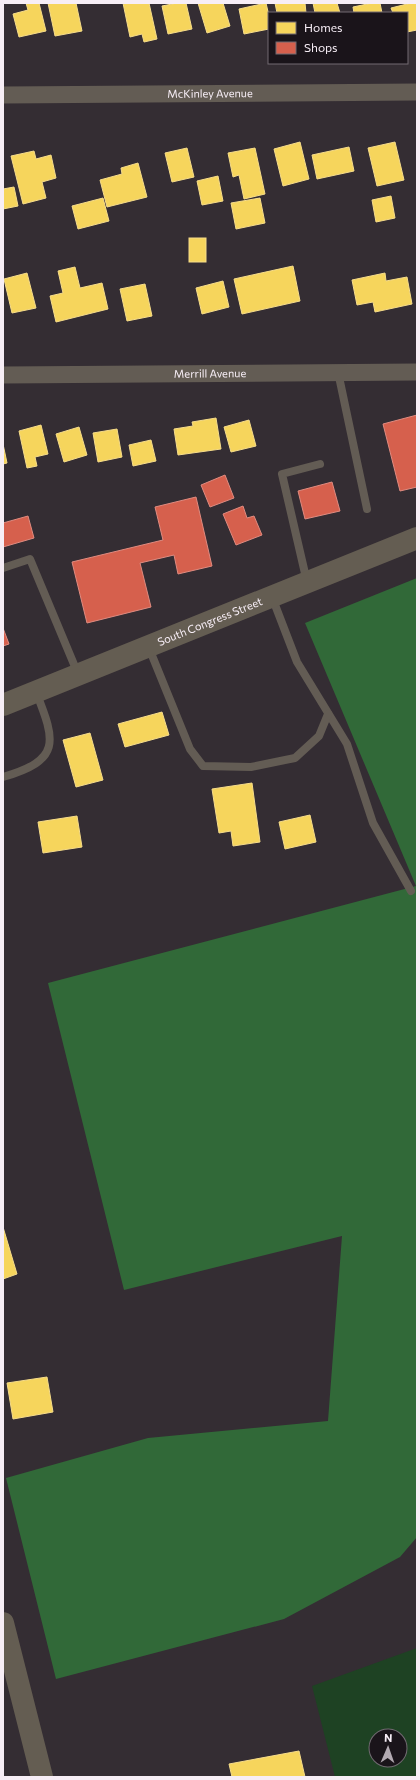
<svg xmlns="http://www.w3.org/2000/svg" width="420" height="1780" viewBox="0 0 420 1780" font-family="Commissioner,sans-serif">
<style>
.green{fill:#1e4223;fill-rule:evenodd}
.forest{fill:#316938}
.homes{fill:#f6d55c;stroke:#f6dc8a}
.shops{fill:#d6604d;stroke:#e08b80}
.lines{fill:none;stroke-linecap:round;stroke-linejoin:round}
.lane{stroke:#635c54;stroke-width:8}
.street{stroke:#635c54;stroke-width:17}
.secondary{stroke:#645d52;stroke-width:22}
.labels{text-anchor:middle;stroke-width:4;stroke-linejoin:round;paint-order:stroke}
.street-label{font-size:11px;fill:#f7eef6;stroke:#1a141a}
</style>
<rect width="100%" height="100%" fill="#342d33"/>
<!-- green -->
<path class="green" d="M417 1648V1777H335L312 1686ZM376 1736H400V1760H376Z"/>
<!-- forest -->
<polygon class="forest" points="417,578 417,1537 400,1557 284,1619 56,1679 6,1478 148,1438 328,1421 342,1236 124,1290 48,983 416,886 305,623"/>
<!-- homes -->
<g class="homes">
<polygon points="26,3 39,3 46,31 19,37 13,14 28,10"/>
<polygon points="48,3 76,3 82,31 55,36"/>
<polygon points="123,3 149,3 157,39 144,42 142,34 130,37"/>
<polygon points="177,3 186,3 192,29 168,34 162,6"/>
<polygon points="198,3 223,3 230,26 207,33"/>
<polygon points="266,3 269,16 269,29 244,34 239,9"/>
<polygon points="275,3 305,3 306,13 277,13"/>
<polygon points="313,3 337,3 340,13 315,13"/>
<polygon points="372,3 380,3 382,13 354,13 353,7"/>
<polygon points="411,3 417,3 417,30 407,32 407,13 393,13 391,8"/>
<polygon points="300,142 309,179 283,186 274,149"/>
<polygon points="395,142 404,180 377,186 368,148"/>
<polygon points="349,147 354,171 317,179 312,155"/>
<polygon points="187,148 194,177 172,182 165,153"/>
<polygon points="255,148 265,194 244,199 239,175 233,177 228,153"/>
<polygon points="34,151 36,159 51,155 56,178 42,182 46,198 23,204 11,156"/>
<polygon points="138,163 147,197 107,207 100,180 122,174 121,168"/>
<polygon points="218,176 223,201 202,205 197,181"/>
<polygon points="14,187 18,206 3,209 3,189"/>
<polygon points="391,196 395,218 376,222 372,200"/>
<polygon points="103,198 109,221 78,229 72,206"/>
<polygon points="260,198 265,223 236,229 231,203"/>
<rect x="189" y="238" width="17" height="24"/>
<polygon points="293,266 300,301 242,314 234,279"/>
<polygon points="75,267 80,288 102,283 108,309 56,322 50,296 63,293 58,271"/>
<polygon points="27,273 36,308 12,313 4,279"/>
<polygon points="385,273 386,281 407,277 412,304 375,312 373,302 357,305 352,280"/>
<polygon points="223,281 229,307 202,314 196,288"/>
<polygon points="145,284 152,316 127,321 120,289"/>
<polygon points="216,418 221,449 178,455 174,429 193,426 192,422"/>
<polygon points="249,420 256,446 231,452 224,427"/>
<polygon points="41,425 48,454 35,457 37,466 27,468 19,431"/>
<polygon points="79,427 87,455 64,462 56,434"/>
<polygon points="117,429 122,457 98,462 93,433"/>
<polygon points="151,440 156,461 133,466 129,445"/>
<polygon points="3,444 7,463 3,464"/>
<polygon points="162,712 169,735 125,747 118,724"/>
<polygon points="90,733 103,780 76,787 63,740"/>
<polygon points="252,783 260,842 233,846 231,831 219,833 212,789"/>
<polygon points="310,815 316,842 285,849 279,822"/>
<polygon points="77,816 82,847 43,853 38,822"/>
<polygon points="3,1227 17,1274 3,1279"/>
<polygon points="47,1377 53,1412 13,1419 7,1383"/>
<polygon points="299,1751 305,1777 232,1777 229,1764"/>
</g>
<!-- shops -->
<g class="shops">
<polygon points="417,415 417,487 400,491 383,424"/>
<polygon points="225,475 234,498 210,507 201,485"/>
<polygon points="332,482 340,511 305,519 298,491"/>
<polygon points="196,497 212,566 178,574 174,555 140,563 151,607 87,623 72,562 163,540 155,507"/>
<polygon points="243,506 247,518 254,516 262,535 236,545 223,514"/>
<polygon points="28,516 34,538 3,547 3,523"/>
<polygon points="3,628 9,644 3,646"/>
</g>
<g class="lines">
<!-- lane -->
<g class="lane">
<polyline points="338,372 367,509"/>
<polyline points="3,568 30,559 78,674"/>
<polyline points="307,582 282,474 320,464"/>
<polyline points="272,597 297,662 347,744 373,823 411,891"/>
<polyline points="149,648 190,749 203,766 251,767 295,758 319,736 328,714"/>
<path d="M3 777C61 760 56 742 36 692"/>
</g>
<!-- street -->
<g class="street">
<path id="s1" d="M3 95 417 92"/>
<path id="s2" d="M3 375 417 372"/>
</g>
<!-- secondary -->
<g class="secondary">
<path id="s3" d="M3 705 417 538"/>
<polyline points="3,1623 42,1777"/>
</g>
</g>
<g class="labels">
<!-- street labels -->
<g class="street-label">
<text dy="4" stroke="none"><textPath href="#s1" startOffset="207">McKinley Avenue</textPath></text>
<text dy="4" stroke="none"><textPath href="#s2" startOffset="207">Merrill Avenue</textPath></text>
<text dy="4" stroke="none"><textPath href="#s3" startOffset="223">South Congress Street</textPath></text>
</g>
</g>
<!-- border -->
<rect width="420" height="1780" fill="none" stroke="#f7eef6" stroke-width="8"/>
<!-- legend -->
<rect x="268" y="12" width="140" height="52" fill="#1a141a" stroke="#726b72"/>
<rect x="276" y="22" width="20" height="12" fill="#f6d55c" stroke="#726b72"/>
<text x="304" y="32" font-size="12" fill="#f7eef6">Homes</text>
<rect x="276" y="42" width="20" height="12" fill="#d6604d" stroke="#726b72"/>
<text x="304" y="52" font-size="12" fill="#f7eef6">Shops</text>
<!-- north arrow -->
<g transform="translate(388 1748) rotate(2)"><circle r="19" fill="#1a141a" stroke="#726b72"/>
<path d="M0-3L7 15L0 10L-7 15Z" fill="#b3aab2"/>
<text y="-6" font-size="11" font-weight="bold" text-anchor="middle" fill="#f7eef6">N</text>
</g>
</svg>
